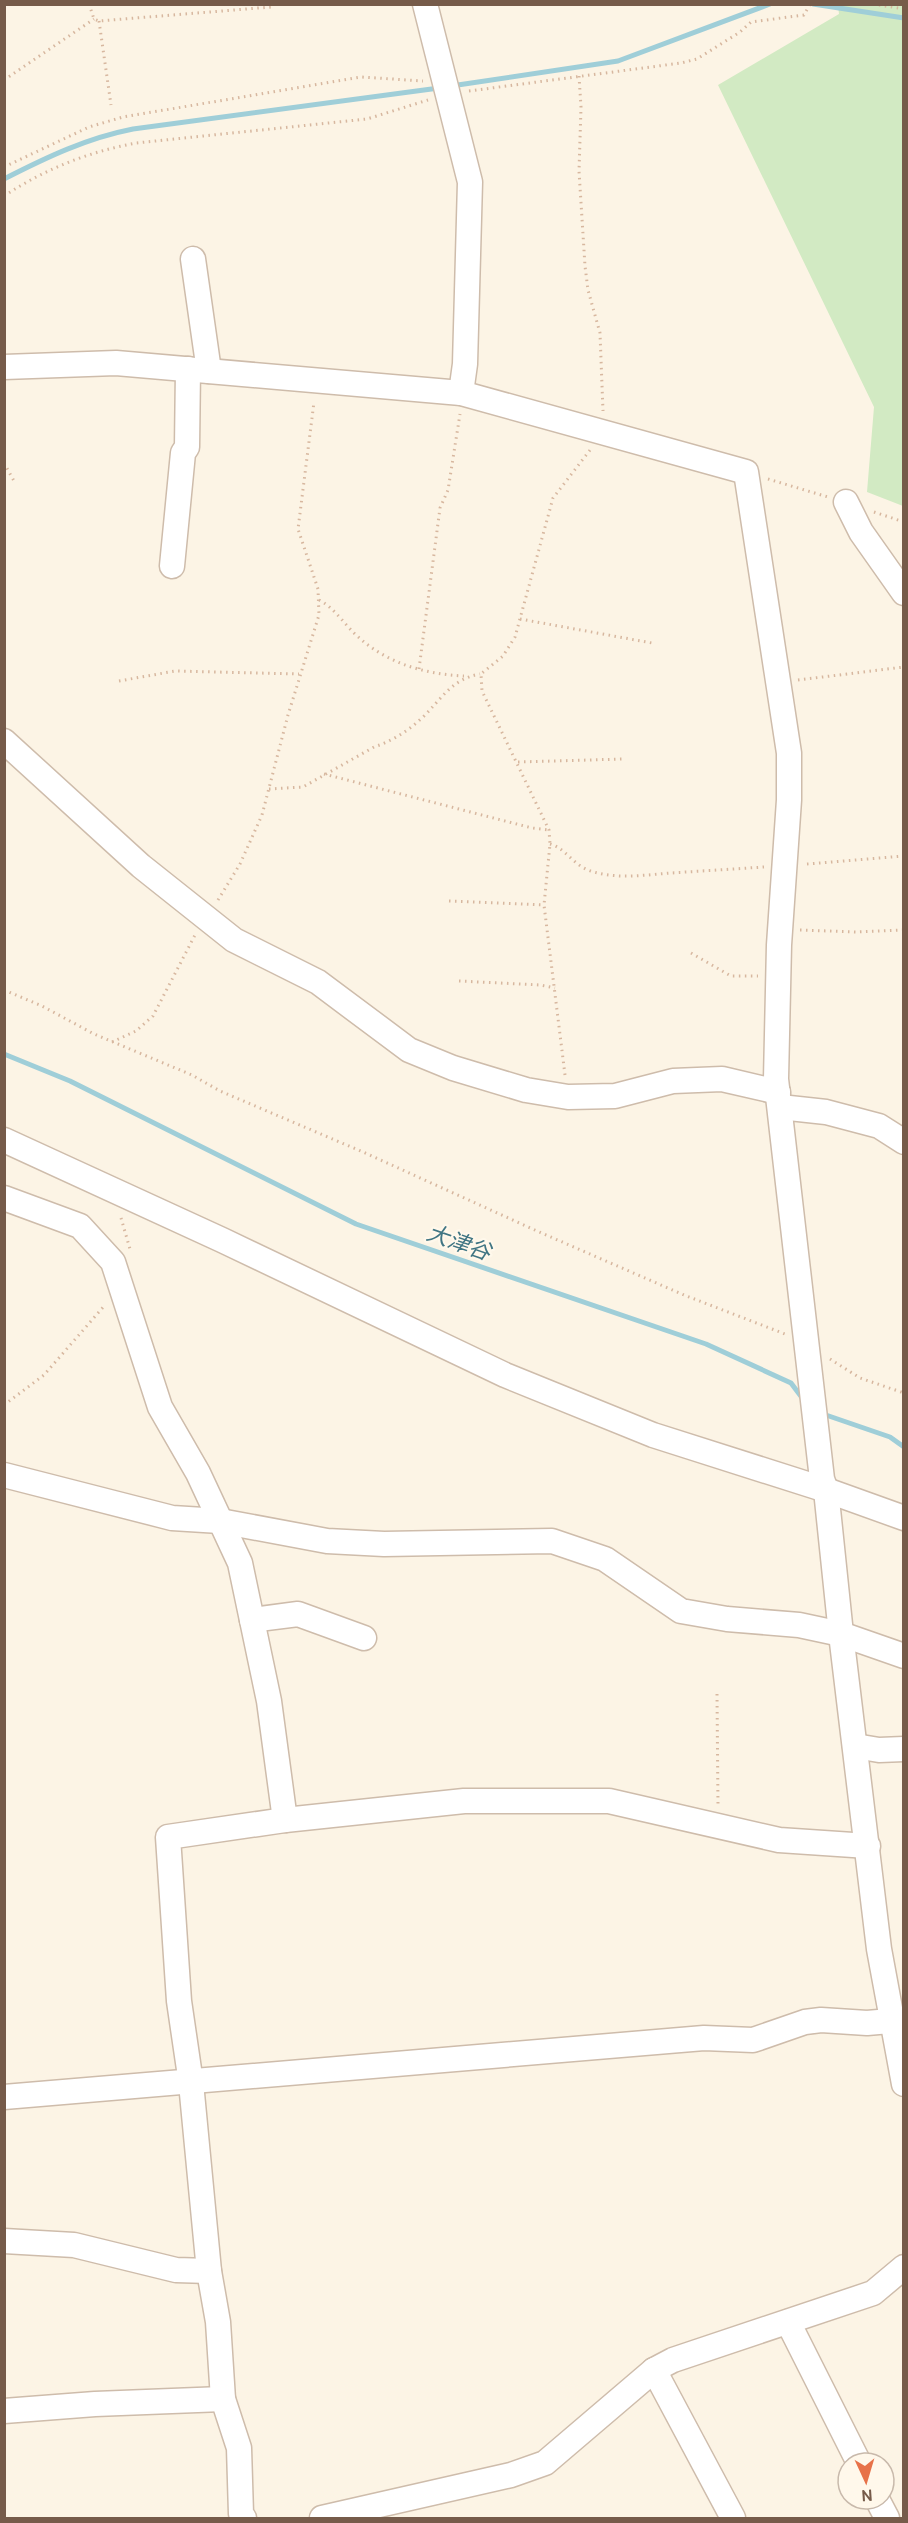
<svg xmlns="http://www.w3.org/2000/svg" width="908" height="2523" viewBox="0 0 908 2523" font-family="Cabin,'Noto Sans JP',sans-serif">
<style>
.green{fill:#d2eac3}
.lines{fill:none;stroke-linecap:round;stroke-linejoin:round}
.stream{stroke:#9fced8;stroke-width:5}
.minor-casing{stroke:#cebcab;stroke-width:27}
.path{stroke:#d7b79f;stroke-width:3;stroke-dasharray:1.5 4.5;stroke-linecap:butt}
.minor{stroke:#fff;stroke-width:24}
.labels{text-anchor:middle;stroke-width:4.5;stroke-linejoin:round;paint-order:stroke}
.water-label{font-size:22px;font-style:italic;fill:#407583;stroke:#fff8eb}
</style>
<rect width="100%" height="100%" fill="#fcf4e5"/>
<!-- green -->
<polygon class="green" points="838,5 903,5 903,506 867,492 874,407 718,85 839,14"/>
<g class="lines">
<!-- stream -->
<g class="stream">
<polyline points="813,4 904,18"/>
<polyline points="451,86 618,61 770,4"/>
<path d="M4 179C47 157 87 138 133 129L439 88"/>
<polyline points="4,1054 70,1081 356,1224 706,1344 791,1383 803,1399"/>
<polyline points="823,1414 890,1437 904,1447"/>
</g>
<defs>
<g id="minor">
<polyline points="425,4 470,182 465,364 461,393"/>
<polyline points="193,259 209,371"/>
<polyline points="4,367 116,363 461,393 746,472 789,753 789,800 779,945 776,1079 822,1479 826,1490 841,1634 879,1949 904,2084"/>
<polyline points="846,502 861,532 904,593"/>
<polyline points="172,566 183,453 187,447 188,369"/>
<polyline points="4,741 141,866 234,940 318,982 409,1050 453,1068 526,1090 568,1097 615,1096 673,1081 722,1079 778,1092"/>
<polyline points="780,1107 826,1112 879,1126 904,1142"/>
<polyline points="4,1140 222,1240 505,1375 653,1435 826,1490 904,1518"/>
<polyline points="4,1198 80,1226 113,1262 160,1407 198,1473 240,1563 269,1701 285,1820"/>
<polyline points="4,1475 172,1518 220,1521 327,1541 384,1544 552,1541 605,1559 681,1611 727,1619 799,1625 841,1634 904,1656"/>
<polyline points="252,1620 298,1614 364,1638"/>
<polyline points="855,1746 879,1750 904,1749"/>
<polyline points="4,2097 704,2038 753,2040 805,2022 821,2020 867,2023 890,2021"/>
<polyline points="4,2241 74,2245 176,2270 209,2271"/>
<polyline points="788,2322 859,2463"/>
<polyline points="654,2370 733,2518"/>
<polyline points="4,2411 95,2404 223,2399"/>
<polyline points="877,2499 887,2518"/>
<polyline points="244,2518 241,2514 239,2448 223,2399 218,2322 209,2271 191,2083 179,2001 168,1837 285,1820 464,1801 609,1801 779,1840 868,1846"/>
<polyline points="322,2518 511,2475 545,2463 654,2370 673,2360 873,2293 904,2267"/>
</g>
</defs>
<!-- minor casing -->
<use href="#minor" class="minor-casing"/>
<!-- path -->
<g class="path">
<polyline points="89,4 94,19 99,21 271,7"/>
<polyline points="873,4 904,9"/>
<polyline points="99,21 111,105"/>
<polyline points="579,76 581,107 579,171 585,266 588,290 600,333 603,411"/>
<polyline points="4,80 94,19"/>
<polyline points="469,91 681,63 697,59 740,32 751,22 804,15 810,4"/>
<polyline points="4,167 89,127 123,117 361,77 423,81"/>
<path d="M4 196C45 169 88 152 136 143L367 119 428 100"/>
<polyline points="4,463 14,481"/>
<polyline points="768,479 828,497"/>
<polyline points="874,512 904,522"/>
<path d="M319 600C332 606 343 622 353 632 383 662 422 674 464 676"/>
<polyline points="520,619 652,643"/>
<polyline points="419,669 440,508 448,490 460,414"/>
<polyline points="798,680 904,667"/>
<polyline points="119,681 175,671 299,674"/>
<polyline points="518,762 624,759"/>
<polyline points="324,774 532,828 549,830"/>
<path d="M269 789 303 787 374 747C392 741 408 731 422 718 441 700 451 679 480 674"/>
<path d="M550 844C565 848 573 864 588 870 614 880 644 875 671 873 702 871 733 869 764 867"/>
<polyline points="807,864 904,856"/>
<polyline points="218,900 240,864 262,815 288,715 319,615 318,589 298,529 314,402"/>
<polyline points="449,901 544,905"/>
<polyline points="800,930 856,932 904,930"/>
<polyline points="691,953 731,976 758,976"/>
<polyline points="459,981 540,985 555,988"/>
<polyline points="4,990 42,1006 94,1034 192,1075 220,1091 363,1152 537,1231 684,1295 785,1334"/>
<polyline points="112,1042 136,1031 153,1016 195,935"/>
<polyline points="565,1075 544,905 550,844 549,830 482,691 481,674 503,656 515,637 553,498 590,450"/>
<polyline points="121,1218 130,1249"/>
<polyline points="830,1359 860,1378 904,1393"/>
<polyline points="4,1405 44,1375 105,1305"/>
<polyline points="717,1694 718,1806"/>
</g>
<!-- minor -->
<use href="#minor" class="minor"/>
</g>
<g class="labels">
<!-- water labels -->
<g class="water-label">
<text transform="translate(459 1242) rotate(19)" y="8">大津谷</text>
</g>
</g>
<!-- border -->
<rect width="908" height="2523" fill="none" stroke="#765b4a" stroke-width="12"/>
<!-- north arrow -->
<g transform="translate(866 2481) rotate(176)"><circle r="28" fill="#fff8eb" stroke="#c8b9ab" stroke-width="1.5"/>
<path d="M0-4.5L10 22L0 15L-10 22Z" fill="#e77249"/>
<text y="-9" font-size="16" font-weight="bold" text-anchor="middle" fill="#765b4a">N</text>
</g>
</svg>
